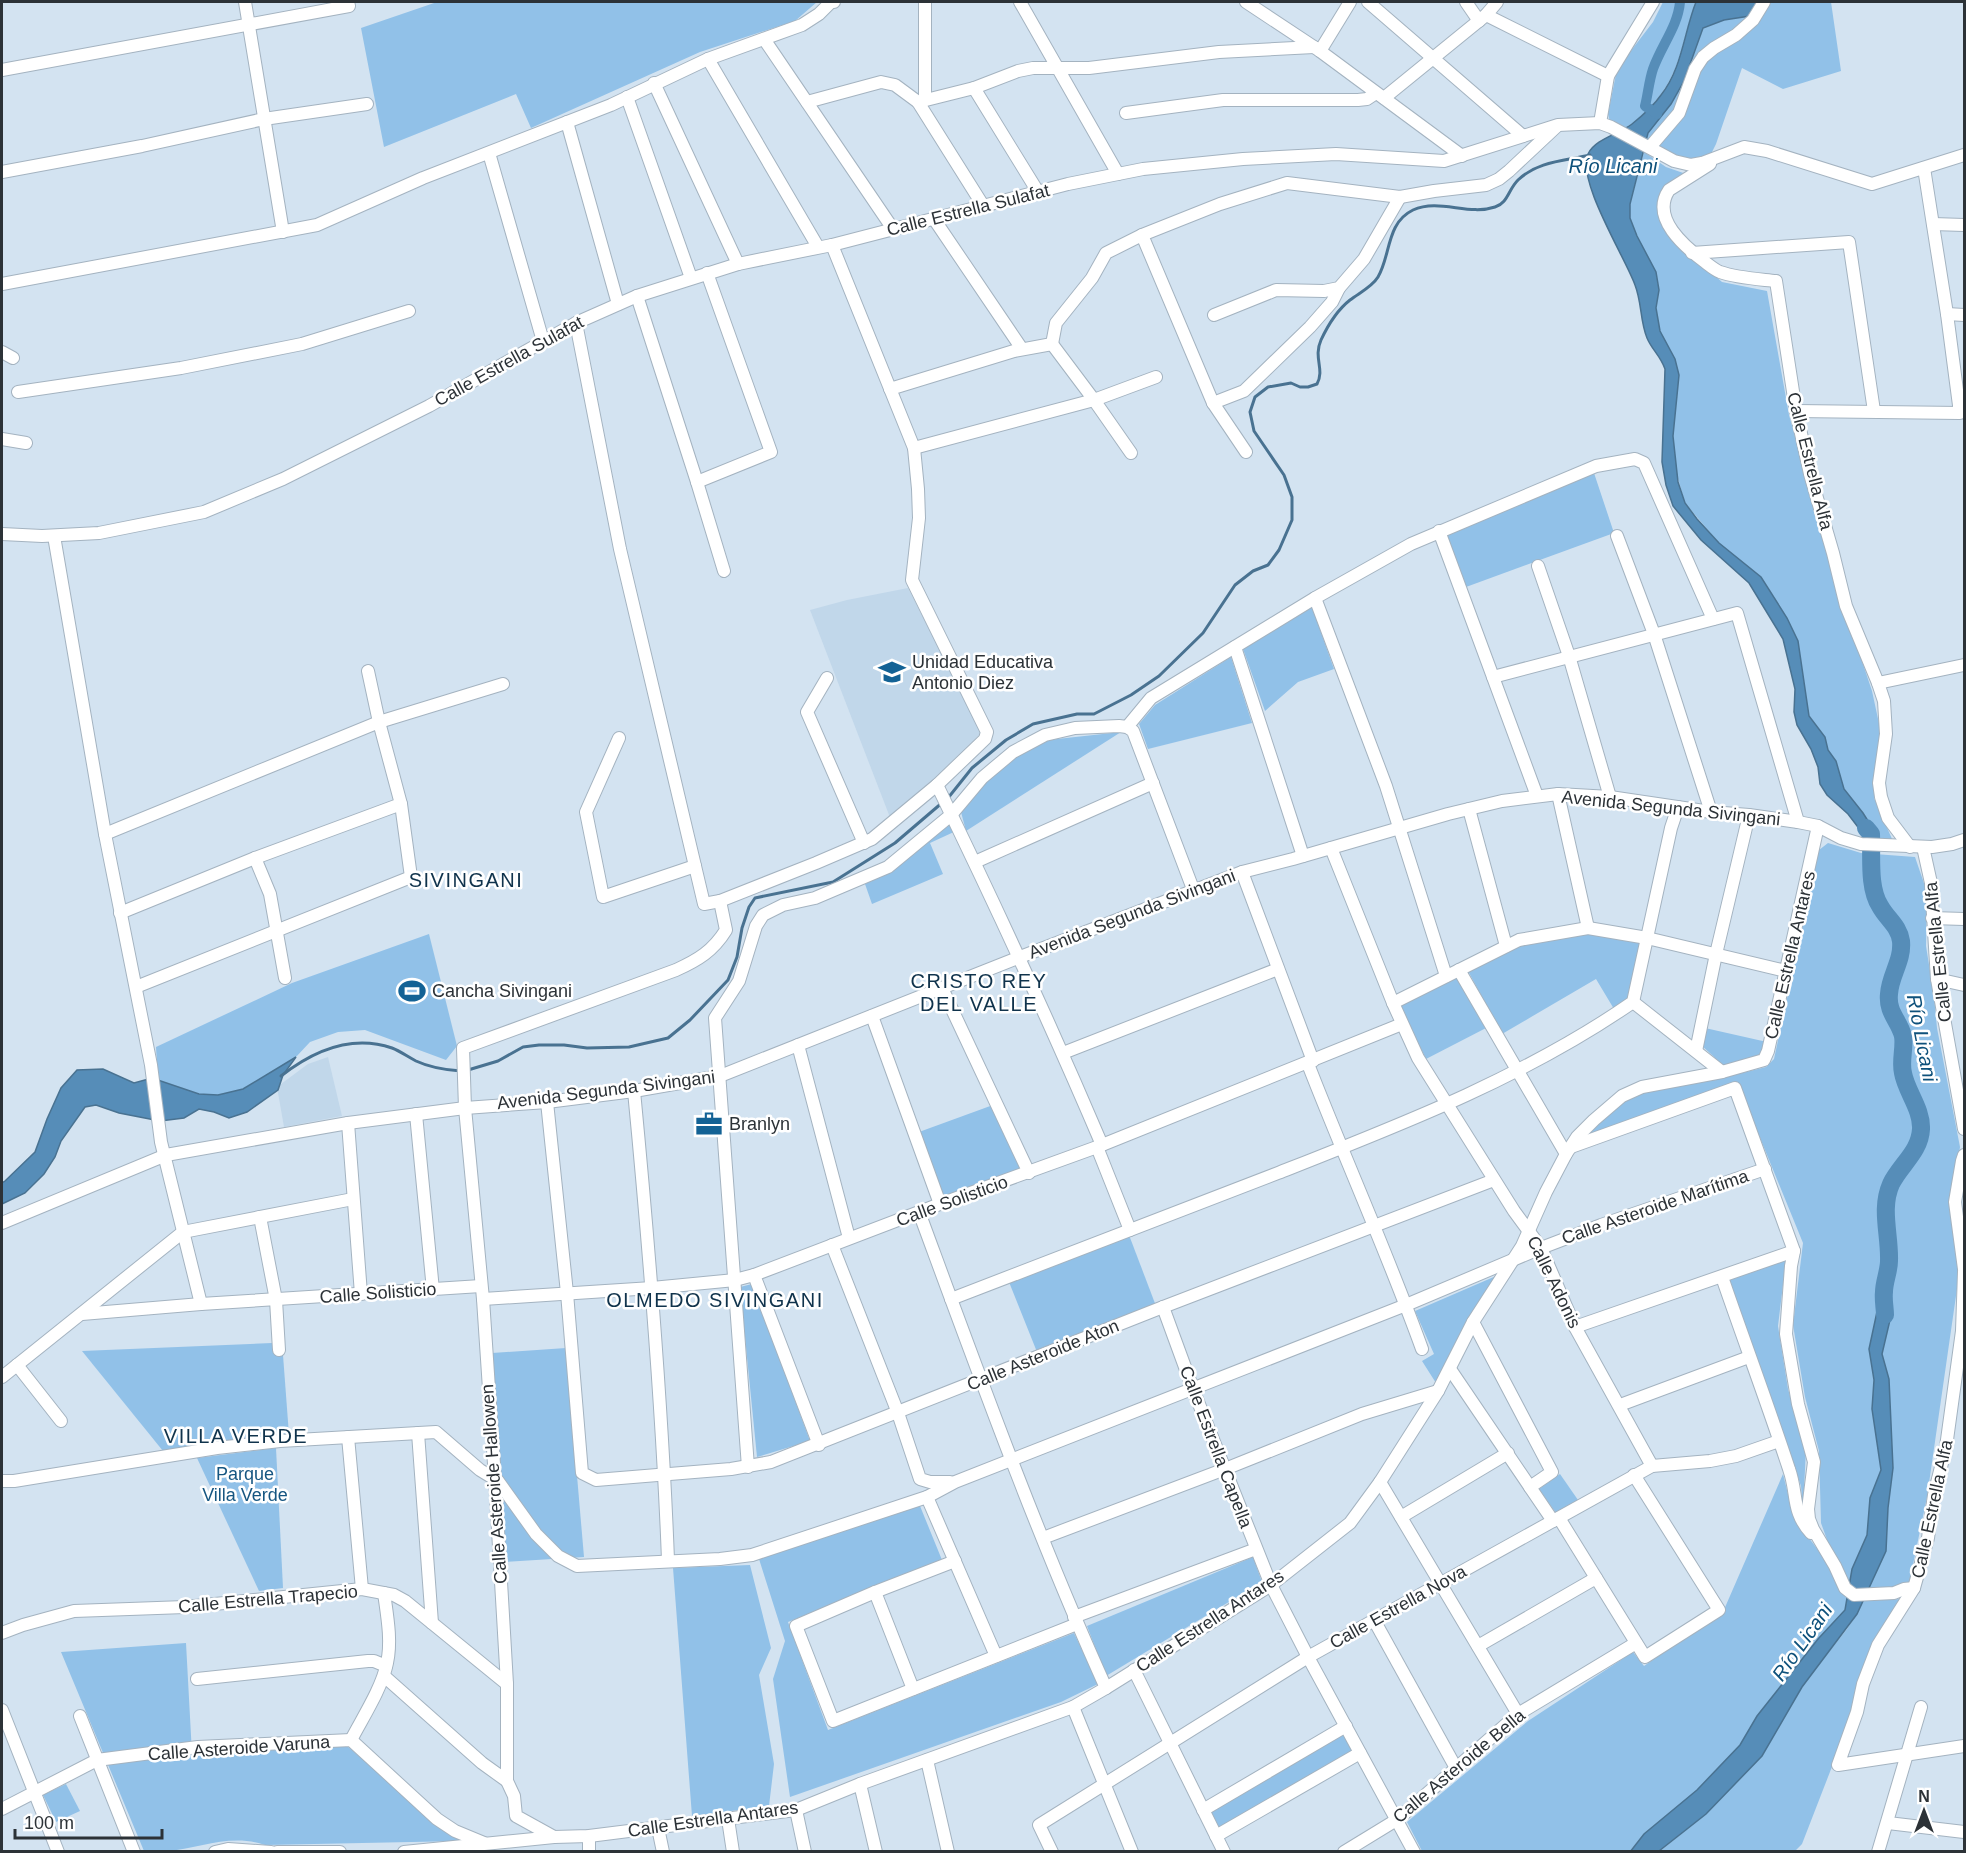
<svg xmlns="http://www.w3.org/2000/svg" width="1966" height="1853" viewBox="0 0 1966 1853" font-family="Helvetica,sans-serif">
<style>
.built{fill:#c1d7ea}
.green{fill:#91c1e8}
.water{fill:#568db8;stroke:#497291;stroke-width:1.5}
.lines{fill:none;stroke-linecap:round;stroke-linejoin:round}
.stream{stroke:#497291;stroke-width:3}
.canal{stroke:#568db8;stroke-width:10}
.river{stroke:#568db8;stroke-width:18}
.minor-casing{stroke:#a4b3c0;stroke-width:14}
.minor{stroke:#fff;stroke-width:12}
.labels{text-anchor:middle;stroke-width:5;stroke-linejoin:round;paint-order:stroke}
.street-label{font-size:18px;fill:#2c3237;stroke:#fff}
.poi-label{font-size:18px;fill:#2c3237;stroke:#fff;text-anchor:start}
.park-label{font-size:18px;fill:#165681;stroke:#fff}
.water-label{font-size:20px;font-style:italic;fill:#0e517b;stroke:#fff}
.neighbourhood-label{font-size:20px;letter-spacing:1.5px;fill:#10334c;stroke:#fff}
</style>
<rect width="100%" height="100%" fill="#d3e3f1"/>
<!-- built -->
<g class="built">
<polygon points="908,588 981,733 891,820 810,610 847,600"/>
<polygon points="328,1057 342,1116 284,1127 277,1087 308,1064"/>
</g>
<!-- green -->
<g class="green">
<polygon points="437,2 817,2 795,21 700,52 531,128 516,94 384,147 361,28"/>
<path d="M1663 2H1696C1680 44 1682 76 1647 110 1640 117 1634 123 1625 128L1610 122 1608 114 1617 69 1653 22Z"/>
<path d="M1765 2H1831L1841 71 1783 89 1742 68 1716 144 1708 160C1686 165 1666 150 1647 140L1648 133 1671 104 1684 81 1703 28 1724 20 1750 16Z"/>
<polygon points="1644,152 1666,167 1689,175 1659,205 1660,221 1667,233 1722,282 1767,291 1789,415 1840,595 1872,691 1883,742 1882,765 1874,798 1892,839 1880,840 1863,813 1844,789 1836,761 1828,750 1825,737 1809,716 1798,641 1787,618 1761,577 1719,543 1685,503 1675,468 1673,436 1679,375 1675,359 1660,331 1656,308 1659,290 1656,272 1637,236 1630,218 1630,204"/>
<polygon points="1594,473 1614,533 1466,587 1446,533"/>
<polygon points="1312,607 1334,669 1298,682 1265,711 1243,649"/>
<polygon points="1231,657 1252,723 1148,749 1139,724 1155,705"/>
<polygon points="1121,732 966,831 961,812 981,785 1011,759 1048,740"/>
<polygon points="950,820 956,831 930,843 943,874 872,904 865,884 889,872"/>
<polygon points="1828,843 1861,853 1915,857 1927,892 1926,946 1934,996 1937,1028 1960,1147 1951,1204 1959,1275 1927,1497 1909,1584 1896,1587 1868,1589 1872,1578 1888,1508 1893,1468 1889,1379 1882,1354 1890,1320 1889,1288 1881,1294 1869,1349 1874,1380 1872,1409 1881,1470 1870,1498 1867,1535 1852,1569 1845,1610 1818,1639 1757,1716 1740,1745 1697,1790 1644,1834 1630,1851 1422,1851 1407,1822 1528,1721 1633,1652 1644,1666 1723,1612 1783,1474 1794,1518 1821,1554 1830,1548 1821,1523 1819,1451 1805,1397 1793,1325 1803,1243 1738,1084 1583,1137 1629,1097 1639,1092 1730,1076 1766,1067 1774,1059 1819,850"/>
<polygon points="1588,933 1641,943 1627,1001 1614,1009 1596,979 1502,1034 1468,971 1520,945"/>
<polygon points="429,934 457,1046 446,1060 365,1030 338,1032 310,1042 296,1057 243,1089 218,1095 199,1094 158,1080 156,1047 292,983"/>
<polygon points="1457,978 1488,1027 1426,1059 1400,1006"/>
<polygon points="1705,1028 1767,1042 1762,1054 1724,1066 1701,1045"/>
<polygon points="993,1105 1022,1168 943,1197 919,1132"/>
<polygon points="1129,1235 1156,1306 1037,1352 1009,1282"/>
<polygon points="1786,1260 1778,1326 1788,1389 1806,1449 1803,1510 1801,1486 1729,1279"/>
<polygon points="1496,1276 1436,1383 1422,1361 1434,1354 1415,1311"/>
<polygon points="752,1284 810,1441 757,1457 740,1287"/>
<polygon points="272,1343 283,1355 289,1435 163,1451 82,1351"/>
<polygon points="566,1348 584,1557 504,1562 492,1353"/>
<polygon points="276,1448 283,1588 259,1591 197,1458"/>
<polygon points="1560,1474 1578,1500 1556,1513 1539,1489"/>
<polygon points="920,1506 942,1560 788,1622 828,1730 1074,1633 1098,1684 1061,1702 790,1797 773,1679 785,1641 759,1559"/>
<polygon points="1253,1557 1262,1582 1106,1676 1087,1626"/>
<polygon points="750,1565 771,1648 759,1675 774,1764 769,1806 692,1816 673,1568"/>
<polygon points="1902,1599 1870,1648 1840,1746 1802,1844 1795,1851 1659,1852 1706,1814 1762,1756 1801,1687 1847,1629 1857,1614 1863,1601"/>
<path d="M186 1643 192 1754 347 1746 460 1841 265 1845C231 1833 201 1848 168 1851 160 1852 152 1851 144 1851L61 1652Z"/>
<polygon points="1343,1734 1354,1751 1218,1830 1208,1812"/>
<polygon points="66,1784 80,1811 56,1822 43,1795"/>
</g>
<!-- water -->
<g class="water">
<path d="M1696 2H1765L1750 16 1724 20 1703 28 1684 81 1671 104 1648 133 1630 204V218L1637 236 1656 272 1659 290 1656 308 1660 331 1675 359 1679 375 1673 436 1678 482 1685 503 1697 519 1719 543 1761 577 1787 618 1798 641 1809 716 1825 737 1828 750 1836 761 1844 789 1863 813 1880 840 1867 839 1848 814 1827 795 1820 784 1818 767 1811 749 1797 725 1794 712 1795 689 1783 639 1749 583 1701 540 1673 506 1666 485 1662 462 1665 369C1660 355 1652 350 1647 338 1640 321 1642 303 1635 285 1626 259 1576 180 1588 154 1595 139 1619 134 1632 124 1642 116 1654 105 1661 95 1682 69 1684 32 1696 2Z"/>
<polygon points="296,1057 283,1075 278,1090 247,1112 229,1118 214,1112 199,1109 184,1118 160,1121 119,1113 96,1105 85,1107 61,1141 55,1157 44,1174 25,1193 2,1204 2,1183 5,1181 35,1152 47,1119 61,1088 77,1070 103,1069 134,1083 152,1078 199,1094 218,1095 243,1089"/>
<polygon points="1889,1288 1890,1320 1882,1354 1889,1379 1893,1468 1888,1508 1886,1551 1857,1614 1802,1687 1762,1756 1706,1814 1659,1851 1630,1852 1644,1834 1697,1790 1740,1745 1757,1716 1818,1639 1845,1610 1852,1569 1867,1535 1870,1498 1881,1470 1872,1409 1874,1380 1869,1349 1881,1293"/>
</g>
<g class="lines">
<!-- stream -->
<g class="stream">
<path d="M948 798 972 768 1006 740 1033 724 1077 714H1094L1131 695 1159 676 1203 633 1235 585 1253 571 1268 565 1279 550 1292 520V497L1284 475 1254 431 1250 412 1255 397 1268 387 1291 383 1300 387H1308L1317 384C1325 369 1313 358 1321 340 1328 325 1336 311 1350 300 1359 293 1372 287 1378 277 1391 255 1386 223 1413 210 1439 198 1468 216 1495 207 1508 203 1508 190 1518 180 1538 161 1564 161 1590 155"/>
<polyline points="468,1070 498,1061 523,1047 539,1045 564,1045 587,1048 629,1047 668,1038 690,1020 728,980 737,957 742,928 749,907 755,898 833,882 895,843 943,802"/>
<path d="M281 1076C313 1051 351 1034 392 1048 400 1051 408 1057 416 1061 431 1068 445 1070 461 1071"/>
</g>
<!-- canal -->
<path class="canal" d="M1657 114 1645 106C1648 94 1649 81 1653 69 1661 46 1678 26 1680 2"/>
<!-- river -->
<path class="river" d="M1866 828 1871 834C1872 856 1868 887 1880 906 1887 919 1899 926 1901 941 1903 961 1890 975 1889 994 1887 1013 1899 1020 1903 1036 1905 1048 1900 1061 1903 1073 1906 1091 1922 1109 1921 1129 1920 1152 1900 1165 1891 1184 1880 1209 1890 1235 1889 1261 1889 1271 1884 1282 1884 1292 1883 1300 1885 1308 1885 1315"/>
<defs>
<g id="minor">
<polyline points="245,2 283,232"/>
<polyline points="925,2 925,100"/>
<polyline points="1020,2 1118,174"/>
<polyline points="1246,2 1320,51 1462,156"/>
<polyline points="1368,2 1523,136"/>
<polyline points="1466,2 1479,21"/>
<polyline points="1486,15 1608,76"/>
<polyline points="764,39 893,229"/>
<polyline points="1320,51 1350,2"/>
<polyline points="708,59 818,247"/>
<polyline points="2,70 349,6 348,2"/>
<polyline points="654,83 738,264"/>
<polyline points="974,88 1038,192"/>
<polyline points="627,97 691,278"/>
<polyline points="1384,98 1486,15 1497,2"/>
<polyline points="807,102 881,82 895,85 918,102 984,207"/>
<polyline points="918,102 974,88 1018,71 1033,68 1089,68 1219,52 1314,47"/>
<polyline points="1126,113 1223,100 1358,100 1367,99 1376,93"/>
<polyline points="567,122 618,304"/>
<polyline points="1600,123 1608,76 1653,2"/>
<polyline points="1650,147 1679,113 1695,69 1703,57 1714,48 1736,35 1753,20 1764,2"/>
<polyline points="489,153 543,341"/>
<path d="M1710 164 1669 190C1650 218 1685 247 1705 262 1709 265 1715 270 1720 272 1737 278 1758 279 1776 281L1796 411 1810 474 1833 553 1846 606 1878 683 1884 701 1886 734 1879 783 1881 797 1888 818 1910 847"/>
<polyline points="2,172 142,146 264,119 367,104"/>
<polyline points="934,219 1022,349"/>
<polyline points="1933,224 1964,225"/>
<polyline points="1142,235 1213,403 1246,452"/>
<polyline points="1692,253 1849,242 1874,411"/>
<polyline points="2,284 317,225 423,178 611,105 708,59 802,25 819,14 831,2 834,2"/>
<polyline points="637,296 697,482 724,571"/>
<polyline points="1947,314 1964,315"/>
<polyline points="1214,315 1276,290 1324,291 1339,288 1364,259 1400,197"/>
<polyline points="576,323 620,549 704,904 720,901"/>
<polyline points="1052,344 1094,400 1131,453"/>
<polyline points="2,352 13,358"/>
<polyline points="890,389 1014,351 1052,344 1056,323 1092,278 1106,253 1142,235 1220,204 1287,183 1400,197 1434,191 1486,185 1499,179 1509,171 1556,127"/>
<polyline points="18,392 181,368 302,344 409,311"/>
<polyline points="1213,403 1244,391 1310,327 1332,302 1339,288"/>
<polyline points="1796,411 1960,413 1947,314 1924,168"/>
<polyline points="2,439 26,443"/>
<polyline points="914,448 1094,400 1156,377"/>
<polyline points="697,482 771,452 707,273"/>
<polyline points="1439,531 1537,796"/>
<polyline points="2,534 42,536 99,533 204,512 283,479 429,406 576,323 637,296 738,264 832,245 1068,184 1143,169 1243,159 1336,154 1444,161 1558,125 1600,123 1611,127 1674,161 1691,165 1702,163 1744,147 1767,151 1872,184 1964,155"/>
<polyline points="54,536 105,834 151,1065 161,1142 201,1304"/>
<polyline points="1617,536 1654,634 1711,812"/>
<polyline points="1538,566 1569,656 1610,797"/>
<polyline points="1315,598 1386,786 1446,976"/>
<polyline points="1235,647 1303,856"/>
<polyline points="1493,677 1737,613 1798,822"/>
<polyline points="827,678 807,712 864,843"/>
<polyline points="1878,683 1964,665"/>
<polyline points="1127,727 1151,698 1315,598 1411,544 1596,466 1635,459 1644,463 1713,619"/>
<polyline points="619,738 586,812 603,897 695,866"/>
<path d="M937 785C995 904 1050 1023 1102 1145"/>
<polyline points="1558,794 1588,928"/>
<polyline points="1469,809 1506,946"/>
<polyline points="105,834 379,722 503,684"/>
<polyline points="1923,847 1931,883 1937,979 1964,1129"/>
<polyline points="1331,848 1393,1003 1418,1058 1514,1211 1541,1248 1575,1327 1652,1466"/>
<polyline points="255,858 270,894 285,978"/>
<polyline points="975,862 1153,783"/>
<polyline points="1242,872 1313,1061"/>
<polyline points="120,913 255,858 401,804"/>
<polyline points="1932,918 1964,919"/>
<polyline points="1459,970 1566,1154"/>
<polyline points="1937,979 1964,985"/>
<polyline points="136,987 411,877 401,804 379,722 368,671"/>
<polyline points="942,988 1029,1173"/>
<polyline points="1633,1002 1722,1072"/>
<polyline points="1393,1003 1519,940 1588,928 1647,938 1786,971"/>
<polyline points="872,1016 940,1204"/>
<polyline points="798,1045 849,1238"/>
<polyline points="1696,1051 1716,954 1749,815"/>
<polyline points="1063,1053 1278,969"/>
<path d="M1308 1064C1345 1159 1387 1252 1422 1349"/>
<path d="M634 1091C649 1247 662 1403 668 1560"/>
<polyline points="547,1102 567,1293 582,1473 596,1480 731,1469 771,1462 1163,1307 1494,1180"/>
<polyline points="416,1114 433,1290"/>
<polyline points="348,1123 361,1294"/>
<polyline points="1097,1147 1130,1230"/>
<polyline points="1571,1147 1735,1088 1794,1251 1791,1266 1786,1334 1798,1404 1814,1462 1808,1509 1809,1519 1813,1529 1835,1566 1845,1588 1854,1595 1894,1593 1904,1589 1914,1588"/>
<polyline points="1964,1155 1962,1161 1955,1202 1964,1269"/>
<path d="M919 1212C978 1372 1036 1533 1106 1688"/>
<polyline points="260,1217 276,1300 279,1350"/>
<polyline points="2,1223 166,1155 348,1123 465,1108 547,1102 634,1091 720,1076 1020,957 1242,872 1293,859 1448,814 1502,801 1558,794 1610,797 1711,812 1749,815 1798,822 1818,826 1841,838 1861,844 1932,847 1952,844 1964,840"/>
<polyline points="832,1245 898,1413 920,1479 930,1482 950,1482"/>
<polyline points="1964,1272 1962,1331 1946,1447 1934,1495 1928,1538 1914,1588 1878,1645 1863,1684 1857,1712 1838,1765 1964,1746"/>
<polyline points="754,1275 819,1445"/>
<path d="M1722 1277C1744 1341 1768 1405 1789 1469 1798 1494 1791 1511 1811 1533"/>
<polyline points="483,1299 652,1288 735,1280 754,1275 940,1204 1097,1147 1402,1024"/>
<path d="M951 1299C1060 1257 1169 1215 1278 1173 1400 1125 1525 1077 1633 1002L1671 828 1678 807"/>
<polyline points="1163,1307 1193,1389 1271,1585 1308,1657 1414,1852"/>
<polyline points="82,1314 201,1304 481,1286"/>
<polyline points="1473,1322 1552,1472 1530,1487"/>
<polyline points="1575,1327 1794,1251"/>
<polyline points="17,1365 61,1421"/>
<polyline points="1450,1369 1553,1521"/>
<polyline points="2,1377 183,1232 353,1199"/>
<polyline points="1620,1405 1749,1357"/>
<polyline points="418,1433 432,1623"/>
<polyline points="348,1437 362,1589"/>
<polyline points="748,1467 715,1018 739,981 756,926 763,915 783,905 815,898 888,867 951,815 982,778 1013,752 1045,735 1075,728 1119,726 1127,727 1133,731 1193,889"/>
<polyline points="2,1481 14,1481 217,1448 280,1441 436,1432 480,1470 498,1481 536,1534 558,1556 577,1566 720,1559 752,1555 927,1497 955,1482 1406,1305 1541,1248 1601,1225 1765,1169"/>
<polyline points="1380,1482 1518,1714"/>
<polyline points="927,1497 996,1656"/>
<polyline points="1401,1517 1508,1453"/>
<polyline points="1559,1518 1645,1657 1719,1610 1634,1475"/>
<polyline points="1043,1538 1225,1469 1362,1414 1438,1391"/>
<polyline points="955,1561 875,1592 796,1626 833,1721 1077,1624"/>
<polyline points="875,1592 913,1689"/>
<polyline points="1074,1617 1256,1549"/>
<polyline points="1374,1620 1456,1768"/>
<polyline points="2,1633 23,1625 74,1611 185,1607 362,1589 394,1595 405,1601 507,1684"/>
<polyline points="1478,1646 1596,1578"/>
<polyline points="1134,1670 1224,1852"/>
<polyline points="384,1676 482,1763 507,1781"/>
<polyline points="197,1679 368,1661 374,1661 386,1666"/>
<polyline points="1073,1707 1132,1852"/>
<polyline points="2,1710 58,1852"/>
<polyline points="80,1716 134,1852"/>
<path d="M351 1740C363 1717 382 1688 387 1663 392 1641 387 1615 384 1593"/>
<polyline points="927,1760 948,1852"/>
<polyline points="860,1784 876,1852"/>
<polyline points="2,1809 97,1760 198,1747 351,1740 437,1819 455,1831 484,1843"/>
<polyline points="796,1810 805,1852"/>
<polyline points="1203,1810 1346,1726"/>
<polyline points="728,1819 733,1852"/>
<polyline points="1888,1823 1964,1832"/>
<polyline points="658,1828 663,1852"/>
<polyline points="589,1836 589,1852"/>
<polyline points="1216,1836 1360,1753"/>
<path d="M554 1837 516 1816 514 1796 507 1781V1684L495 1479 483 1299 465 1108 463 1048 676 970C698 960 713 951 726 930L720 901 816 863 872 839 937 785 985 739 987 732 912 580 919 518 918 489 914 448 832 245"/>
<polyline points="215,1852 228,1849 271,1852"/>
<polyline points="277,1852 340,1852"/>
<polyline points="404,1852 554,1837 589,1836 796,1810 860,1784 1073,1707 1106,1688 1271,1585 1350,1523 1380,1482 1438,1391 1473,1322 1522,1246 1546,1192 1566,1154 1577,1137 1594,1120 1622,1096 1642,1087 1722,1072 1764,1060 1768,1051 1818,826"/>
<polyline points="1052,1852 1039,1825 1308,1657 1652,1466 1710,1461 1736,1456 1779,1441"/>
<polyline points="1344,1852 1398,1819 1518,1714 1636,1643"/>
<polyline points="1878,1852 1921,1707"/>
</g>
</defs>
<!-- minor casing -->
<use href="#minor" class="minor-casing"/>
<!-- minor -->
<use href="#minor" class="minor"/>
</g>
<!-- icons -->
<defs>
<symbol id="school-bare" viewBox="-9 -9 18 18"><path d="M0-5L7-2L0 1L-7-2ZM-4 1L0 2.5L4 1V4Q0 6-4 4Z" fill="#136295" stroke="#fff" stroke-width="2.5" paint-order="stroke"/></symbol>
<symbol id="stadium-bare" viewBox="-9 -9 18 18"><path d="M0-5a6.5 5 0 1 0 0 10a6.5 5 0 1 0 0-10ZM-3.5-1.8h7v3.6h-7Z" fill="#136295" stroke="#fff" stroke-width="2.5" paint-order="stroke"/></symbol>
<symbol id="office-bare" viewBox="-9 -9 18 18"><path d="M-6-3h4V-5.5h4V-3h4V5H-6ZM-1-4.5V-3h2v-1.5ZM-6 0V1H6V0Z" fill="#136295" stroke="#fff" stroke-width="2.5" paint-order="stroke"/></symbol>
</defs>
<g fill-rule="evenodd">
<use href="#school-bare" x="873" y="653" width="38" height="38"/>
<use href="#stadium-bare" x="393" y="972" width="38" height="38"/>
<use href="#office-bare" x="690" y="1105" width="38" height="38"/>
</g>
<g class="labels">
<!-- street labels -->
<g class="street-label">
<text transform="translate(968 210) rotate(-14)" y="6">Calle Estrella Sulafat</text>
<text transform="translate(509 361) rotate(-29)" y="6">Calle Estrella Sulafat</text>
<text transform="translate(1810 461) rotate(76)" y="6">Calle Estrella Alfa</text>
<text transform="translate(1671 808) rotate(6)" y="6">Avenida Segunda Sivingani</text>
<text transform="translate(1132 914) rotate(-21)" y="6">Avenida Segunda Sivingani</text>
<text transform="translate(1938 952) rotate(-96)" y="6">Calle Estrella Alfa</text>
<text transform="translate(1790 955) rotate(-77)" y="6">Calle Estrella Antares</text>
<text transform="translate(606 1090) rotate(-7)" y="6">Avenida Segunda Sivingani</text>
<text transform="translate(952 1201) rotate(-20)" y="6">Calle Solisticio</text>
<text transform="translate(1655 1207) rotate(-19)" y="6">Calle Asteroide Marítima</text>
<text transform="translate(1554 1282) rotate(64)" y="6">Calle Adonis</text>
<text transform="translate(378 1293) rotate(-4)" y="6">Calle Solisticio</text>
<text transform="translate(1043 1355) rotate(-22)" y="6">Calle Asteroide Aton</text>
<text transform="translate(1216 1447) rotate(69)" y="6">Calle Estrella Capella</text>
<text transform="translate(494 1484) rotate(-94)" y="6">Calle Asteroide Hallowen</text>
<text transform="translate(1932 1509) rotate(-78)" y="6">Calle Estrella Alfa</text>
<text transform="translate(268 1599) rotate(-5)" y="6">Calle Estrella Trapecio</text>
<text transform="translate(1398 1607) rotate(-29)" y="6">Calle Estrella Nova</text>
<text transform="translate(1210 1621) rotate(-33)" y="6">Calle Estrella Antares</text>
<text transform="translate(239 1748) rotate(-4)" y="6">Calle Asteroide Varuna</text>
<text transform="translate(1459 1766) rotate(-40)" y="6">Calle Asteroide Bella</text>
<text transform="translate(713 1819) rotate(-8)" y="6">Calle Estrella Antares</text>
</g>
<!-- poi labels -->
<g class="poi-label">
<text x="912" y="668">Unidad Educativa<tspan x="912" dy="21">Antonio Diez</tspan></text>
<text x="432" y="997">Cancha Sivingani</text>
<text x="729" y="1130">Branlyn</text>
</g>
<!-- park labels -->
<g class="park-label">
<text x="245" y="1480">Parque<tspan x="245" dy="21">Villa Verde</tspan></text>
</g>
<!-- water labels -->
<g class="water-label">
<text x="1613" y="173">Río Licani</text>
<text transform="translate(1922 1038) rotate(79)" y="7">Río Licani</text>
<text transform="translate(1802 1642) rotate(-55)" y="7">Río Licani</text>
</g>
<!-- neighbourhood labels -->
<g class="neighbourhood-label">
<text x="466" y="887">SIVINGANI</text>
<text x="979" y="988">CRISTO REY<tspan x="979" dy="23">DEL VALLE</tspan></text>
<text x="715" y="1307">OLMEDO SIVINGANI</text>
<text x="236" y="1443">VILLA VERDE</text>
</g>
</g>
<!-- border -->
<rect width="1966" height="1853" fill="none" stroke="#2c3237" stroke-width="6"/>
<!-- north arrow -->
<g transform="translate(1924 1811)" stroke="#ffffff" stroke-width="4.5" paint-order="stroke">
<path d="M0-4.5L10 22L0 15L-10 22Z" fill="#2c3237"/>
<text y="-9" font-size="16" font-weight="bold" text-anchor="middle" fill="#2c3237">N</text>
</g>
<!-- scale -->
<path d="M15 1829v9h147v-9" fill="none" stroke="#2c3237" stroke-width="3"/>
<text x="24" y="1829" font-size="18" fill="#2c3237" stroke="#ffffff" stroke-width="4.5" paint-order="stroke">100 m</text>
</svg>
